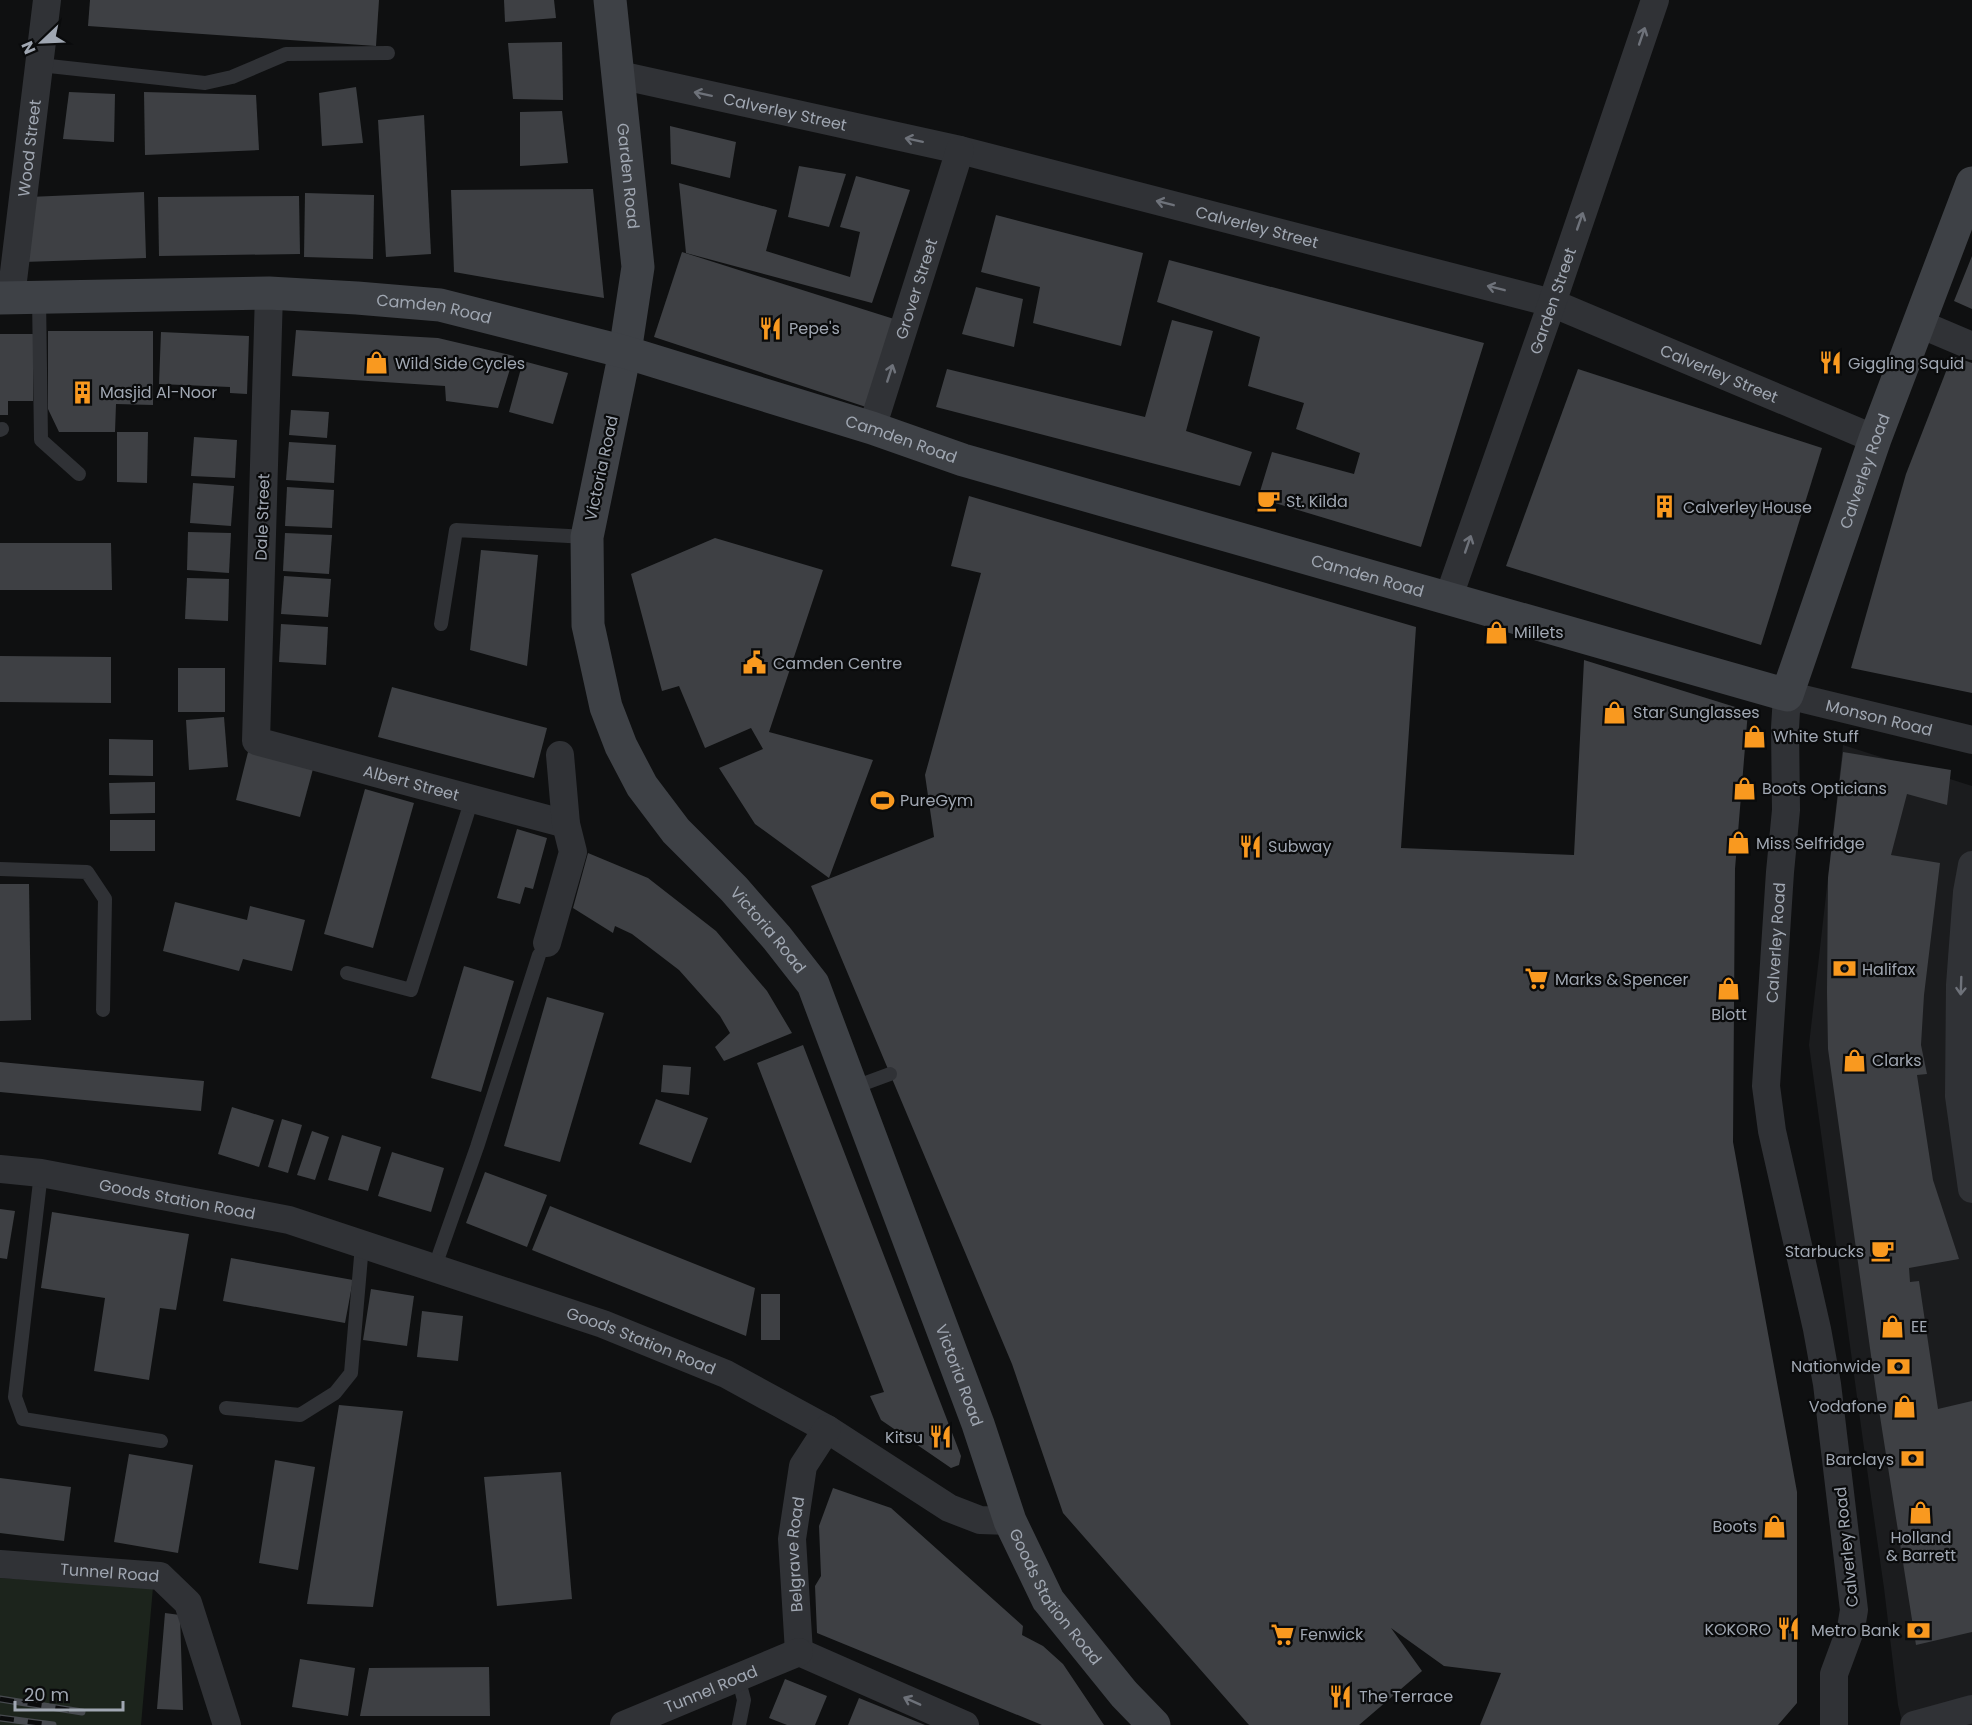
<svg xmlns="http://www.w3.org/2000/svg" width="1972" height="1725" viewBox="0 0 1972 1725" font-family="Poppins,sans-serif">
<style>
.built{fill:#1b1c1e}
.green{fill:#1c241c}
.building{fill:#3e4044}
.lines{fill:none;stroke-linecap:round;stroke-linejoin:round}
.lane{stroke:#303236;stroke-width:14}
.street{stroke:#303236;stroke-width:28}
.secondary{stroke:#3e4146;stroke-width:33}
.rail-casing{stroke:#474a4f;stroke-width:7}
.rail{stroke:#0a0b0c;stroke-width:4.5;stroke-dasharray:14;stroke-linecap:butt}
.oneway{stroke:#6e727a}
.labels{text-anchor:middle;stroke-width:4.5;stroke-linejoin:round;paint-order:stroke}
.street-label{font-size:16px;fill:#a0a7b2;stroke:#0a0b0c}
.poi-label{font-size:16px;fill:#a0a7b2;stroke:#0a0b0c;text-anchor:start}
</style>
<rect width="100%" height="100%" fill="#0f1011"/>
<!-- built -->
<polygon class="built" points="1843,745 1972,786 1972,1725 1903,1725 1898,1705 1884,1588 1864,1448 1809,1045"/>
<!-- green -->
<polygon class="green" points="0,1578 153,1587 141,1725 0,1725"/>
<!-- building -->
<g class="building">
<polygon points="90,0 379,0 376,46 88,26"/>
<polygon points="504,0 554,0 556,18 505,22"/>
<polygon points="562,42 563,100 513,99 508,43"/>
<polygon points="356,87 363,143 322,146 319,93"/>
<polygon points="69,92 115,94 114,142 63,139"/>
<polygon points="144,92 256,95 259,150 145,155"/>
<polygon points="562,111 568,163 520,166 520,112"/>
<polygon points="424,115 431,254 386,257 378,120"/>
<polygon points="670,126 736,142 730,178 671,164"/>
<polygon points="799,166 846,174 829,227 788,217"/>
<polygon points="856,176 910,190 872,303 686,253 679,183 777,210 766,251 850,277 860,232 840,227"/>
<polygon points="593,189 604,298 454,272 451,190"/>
<polygon points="144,192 146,258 23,262 29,197"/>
<polygon points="305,193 374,195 373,259 304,257"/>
<polygon points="299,196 300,254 159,256 158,197"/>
<polygon points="996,215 1143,253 1121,346 1033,323 1040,287 981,272"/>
<polygon points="682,252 894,319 866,407 654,337"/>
<polygon points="1972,256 1972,309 1954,301"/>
<polygon points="1169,260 1484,343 1421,547 1258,498 1272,452 1354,474 1360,453 1296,429 1304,403 1248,386 1260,337 1157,302"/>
<polygon points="976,287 1023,299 1014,347 962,334"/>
<polygon points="1172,320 1213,331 1186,431 1252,452 1240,486 936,407 947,369 1145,417"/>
<polygon points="296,330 438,338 514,356 498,408 446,401 445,386 292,376"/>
<polygon points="48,331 153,331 153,405 116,404 115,432 59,432 48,409"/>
<polygon points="161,332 249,336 247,394 230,393 230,387 159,384"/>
<polygon points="0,334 33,334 33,401 8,401 8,415 0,415"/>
<polygon points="1952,356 1972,363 1972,693 1851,668 1906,474"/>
<polygon points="523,361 568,373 553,424 509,412"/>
<polygon points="1578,369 1822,448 1761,645 1506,566"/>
<polygon points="291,410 329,412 327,438 289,435"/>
<polygon points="117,432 148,432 147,483 117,482"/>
<polygon points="194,437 237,440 235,478 191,476"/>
<polygon points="289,442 336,445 334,483 286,480"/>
<polygon points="193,483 234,486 231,526 190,523"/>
<polygon points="287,487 334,490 332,528 285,526"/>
<polygon points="969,496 1416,627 1401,848 1574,855 1584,660 1748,711 1735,869 1733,1142 1797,1492 1797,1703 1778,1725 1480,1725 1501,1673 1444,1666 1391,1628 1422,1671 1359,1725 1249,1725 1063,1513 1012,1364 811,886 934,837 925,775 981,573 951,566"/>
<polygon points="188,532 231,533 229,573 187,570"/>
<polygon points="285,533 332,535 329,574 283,571"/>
<polygon points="715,538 823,570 769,732 873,760 829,878 755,824 719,768 763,749 751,728 705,748 679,686 662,691 631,574"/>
<polygon points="0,543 111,543 112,590 0,590"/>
<polygon points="481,550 538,555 527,666 470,650"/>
<polygon points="284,576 331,579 328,617 281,614"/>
<polygon points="187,578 229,579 228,621 185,619"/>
<polygon points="281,624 328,627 326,665 279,662"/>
<polygon points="0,656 111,657 111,703 0,702"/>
<rect x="178" y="668" width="47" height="44"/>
<polygon points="392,687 547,728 534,778 378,737"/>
<polygon points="224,717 228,767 189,770 186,720"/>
<polygon points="109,739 153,740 153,776 109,775"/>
<polygon points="248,752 313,769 300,817 236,800"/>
<polygon points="1843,752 1951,770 1947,805 1907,794 1891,855 1940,863 1924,995 1921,1045 1927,1074 1917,1075 1933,1180 1959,1259 1909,1268 1910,1282 1919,1281 1938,1409 1972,1401 1972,1632 1916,1645 1876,1391 1828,1049 1827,992 1828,878"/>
<polygon points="155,782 155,813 110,814 109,783"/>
<polygon points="365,789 414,803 373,948 324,934"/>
<rect x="110" y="820" width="45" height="31"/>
<polygon points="517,829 547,838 533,889 525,887 520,904 497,898"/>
<polygon points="588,853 648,878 716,931 767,991 792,1033 724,1061 715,1047 730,1033 720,1016 679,970 632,934 615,926 613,933 573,908"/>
<polygon points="0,884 29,884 31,1020 0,1021"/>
<polygon points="175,902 247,920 250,906 305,920 292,971 243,959 239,971 163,951"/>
<polygon points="464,966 514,981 481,1092 431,1078"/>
<polygon points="547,997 604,1013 560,1162 504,1146"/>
<polygon points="803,1045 961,1456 959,1465 951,1468 881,1420 870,1396 884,1392 757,1063"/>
<polygon points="0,1062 204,1081 201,1111 0,1092"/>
<polygon points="663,1065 691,1067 689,1095 661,1092"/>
<polygon points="656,1099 708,1118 691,1163 639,1144"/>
<polygon points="232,1107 274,1120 259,1167 218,1154"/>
<polygon points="282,1119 302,1125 288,1173 268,1167"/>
<polygon points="312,1131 329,1137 315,1180 297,1175"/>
<polygon points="342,1135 381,1147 368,1191 328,1180"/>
<polygon points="392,1152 444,1168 431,1212 378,1196"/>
<polygon points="485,1172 547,1195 527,1247 466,1223"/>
<polygon points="550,1206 755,1288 746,1336 532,1250"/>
<polygon points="0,1209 15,1211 7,1259 0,1258"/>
<polygon points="52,1212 189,1234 176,1310 160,1308 149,1380 94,1371 105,1298 41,1288"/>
<polygon points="231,1258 353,1280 345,1323 223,1301"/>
<polygon points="371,1289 414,1296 407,1346 363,1340"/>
<rect x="761" y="1294" width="19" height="46"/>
<polygon points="422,1311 463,1316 458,1361 417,1357"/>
<polygon points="339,1405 403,1411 373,1607 307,1604"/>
<polygon points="129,1454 193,1465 178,1553 114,1542"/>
<polygon points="275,1460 315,1467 298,1570 259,1563"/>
<polygon points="561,1472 572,1599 497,1606 484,1477"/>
<polygon points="0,1478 71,1487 64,1541 0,1533"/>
<polygon points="833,1488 891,1508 1023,1626 1022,1635 1043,1646 1063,1664 1104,1725 1042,1725 817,1633 815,1586 821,1576 819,1526"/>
<polygon points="165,1613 180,1615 183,1710 157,1709"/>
<polygon points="300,1659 355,1668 348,1716 292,1707"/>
<polygon points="489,1667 490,1716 360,1716 369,1668"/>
<polygon points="785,1679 827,1696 815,1725 787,1725 769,1718"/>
<polygon points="859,1698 925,1725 848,1725"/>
</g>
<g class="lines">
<!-- lane -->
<g class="lane">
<polyline points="40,65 205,83 232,77 286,54 388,53"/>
<polyline points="39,297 41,440 79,474"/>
<polyline points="0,430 2,429"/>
<polyline points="441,624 456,530 587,537"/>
<polyline points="0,869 87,872 105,899 103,1010"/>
<polyline points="347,973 411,990 472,799"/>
<polyline points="852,1088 890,1074"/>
<polyline points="41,1173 15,1397 23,1419 161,1441"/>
<polyline points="434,1269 477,1147 539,955"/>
<polyline points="226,1408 300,1415 335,1393 351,1373 362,1245"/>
<polyline points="738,1677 744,1700 739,1725"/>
</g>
<!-- street -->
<g class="street">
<path id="s1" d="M619 75 960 150 1552 303 1875 439"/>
<path id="s2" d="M269 293 256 741 566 824"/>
<path id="s3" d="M11 297 47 0"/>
<polyline points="1920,324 1972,346"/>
<path id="s4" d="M872 428 960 150"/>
<path id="s5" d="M1448 599 1552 303 1655 0"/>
<polyline points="1972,865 1967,892 1960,985 1959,1096 1972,1189"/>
<polyline points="547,943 573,852 566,824 560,755"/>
<path id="s6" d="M0 1169 41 1173 289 1220 603 1324 726 1374 827 1429 949 1508 980 1520 1010 1521"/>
<path id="s7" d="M0 1564 160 1576 188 1603 227 1725"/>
<path id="s8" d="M799 1652 792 1539 803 1466 827 1429"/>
<polyline points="799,1652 965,1725"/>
<path id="s9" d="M624 1725 799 1652"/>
<path id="s10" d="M1834 1725V1674L1851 1628 1854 1610 1827 1384 1817 1329 1772 1131 1766 1086 1780 872 1786 810 1785 728 1787 695 1972 740"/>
<polyline points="1914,1725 1972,1709"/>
</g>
<!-- secondary -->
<g class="secondary">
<path id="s11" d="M610 0 638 267 625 352 587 537 588 625 606 707 621 746 642 786 676 831 734 889 777 938 813 984 978 1424 1010 1521 1048 1600 1124 1694 1154 1725"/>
<path id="s12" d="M0 298 269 293 357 298 440 305 625 352 872 428 963 460 1787 695 1875 439 1972 183"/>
</g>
<defs>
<g id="rail">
<polyline points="0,1699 82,1712"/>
<polyline points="0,1718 53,1725"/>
</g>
</defs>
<!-- rail casing -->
<use href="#rail" class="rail-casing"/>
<!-- rail -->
<use href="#rail" class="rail"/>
</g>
<!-- one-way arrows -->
<defs><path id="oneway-shaft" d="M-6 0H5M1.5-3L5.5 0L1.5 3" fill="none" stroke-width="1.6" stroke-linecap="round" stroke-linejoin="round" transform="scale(1.5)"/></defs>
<g class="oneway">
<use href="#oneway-shaft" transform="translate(1642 36) rotate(-71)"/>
<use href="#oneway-shaft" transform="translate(703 94) rotate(-168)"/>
<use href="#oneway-shaft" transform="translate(914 140) rotate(-168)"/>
<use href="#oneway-shaft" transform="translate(1165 203) rotate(-166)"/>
<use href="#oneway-shaft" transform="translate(1580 221) rotate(-71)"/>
<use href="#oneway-shaft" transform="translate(1496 288) rotate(-166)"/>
<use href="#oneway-shaft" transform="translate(890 373) rotate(-72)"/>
<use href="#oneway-shaft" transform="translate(1468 544) rotate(-71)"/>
<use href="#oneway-shaft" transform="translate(1961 986) rotate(92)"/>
<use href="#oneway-shaft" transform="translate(912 1701) rotate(-156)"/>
</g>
<!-- icons -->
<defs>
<symbol id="restaurant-bare" viewBox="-9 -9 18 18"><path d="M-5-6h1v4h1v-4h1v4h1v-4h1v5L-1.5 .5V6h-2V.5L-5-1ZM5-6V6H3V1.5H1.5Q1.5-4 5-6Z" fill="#f9991f" stroke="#0a0b0c" stroke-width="2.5" paint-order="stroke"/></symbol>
<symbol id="shop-bare" viewBox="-9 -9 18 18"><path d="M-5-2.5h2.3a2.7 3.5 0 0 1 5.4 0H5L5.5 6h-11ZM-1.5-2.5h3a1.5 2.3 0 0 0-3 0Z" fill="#f9991f" stroke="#0a0b0c" stroke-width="2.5" paint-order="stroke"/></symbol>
<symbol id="building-bare" viewBox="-9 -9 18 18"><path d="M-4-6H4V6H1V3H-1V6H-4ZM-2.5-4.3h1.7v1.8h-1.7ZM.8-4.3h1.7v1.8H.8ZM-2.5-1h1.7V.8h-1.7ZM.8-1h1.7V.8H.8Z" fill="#f9991f" stroke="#0a0b0c" stroke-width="2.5" paint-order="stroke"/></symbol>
<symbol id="cafe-bare" viewBox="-9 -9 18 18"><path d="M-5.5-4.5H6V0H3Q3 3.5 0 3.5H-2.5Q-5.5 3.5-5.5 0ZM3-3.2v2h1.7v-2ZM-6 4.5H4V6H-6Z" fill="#f9991f" stroke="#0a0b0c" stroke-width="2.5" paint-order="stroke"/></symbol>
<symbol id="civic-bare" viewBox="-9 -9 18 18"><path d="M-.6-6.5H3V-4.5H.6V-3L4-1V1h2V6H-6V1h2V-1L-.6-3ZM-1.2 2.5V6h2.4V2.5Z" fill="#f9991f" stroke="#0a0b0c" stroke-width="2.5" paint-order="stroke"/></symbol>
<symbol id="stadium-bare" viewBox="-9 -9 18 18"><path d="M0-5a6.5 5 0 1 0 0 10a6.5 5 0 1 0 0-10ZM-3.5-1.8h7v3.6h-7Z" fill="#f9991f" stroke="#0a0b0c" stroke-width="2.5" paint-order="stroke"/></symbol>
<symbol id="bank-bare" viewBox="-9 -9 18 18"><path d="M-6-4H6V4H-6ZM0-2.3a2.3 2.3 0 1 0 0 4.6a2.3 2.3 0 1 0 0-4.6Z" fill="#f9991f" stroke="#0a0b0c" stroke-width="2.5" paint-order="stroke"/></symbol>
<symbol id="supermarket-bare" viewBox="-9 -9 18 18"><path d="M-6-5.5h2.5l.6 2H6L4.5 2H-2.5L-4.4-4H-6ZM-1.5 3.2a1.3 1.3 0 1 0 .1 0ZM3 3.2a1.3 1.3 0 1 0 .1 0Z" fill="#f9991f" stroke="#0a0b0c" stroke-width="2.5" paint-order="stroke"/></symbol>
</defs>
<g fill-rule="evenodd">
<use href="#restaurant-bare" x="754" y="312" width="33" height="33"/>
<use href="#shop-bare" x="360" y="346" width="33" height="33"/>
<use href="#restaurant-bare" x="1814" y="346" width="33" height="33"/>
<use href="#building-bare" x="66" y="376" width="33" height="33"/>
<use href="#cafe-bare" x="1252" y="484" width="33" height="33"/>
<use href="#building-bare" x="1648" y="490" width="33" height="33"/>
<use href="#shop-bare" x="1480" y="616" width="33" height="33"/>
<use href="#civic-bare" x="738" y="646" width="33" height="33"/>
<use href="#shop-bare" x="1598" y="696" width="33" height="33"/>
<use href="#shop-bare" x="1738" y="720" width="33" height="33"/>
<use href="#shop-bare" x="1728" y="772" width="33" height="33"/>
<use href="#stadium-bare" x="866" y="784" width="33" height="33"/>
<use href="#shop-bare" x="1722" y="826" width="33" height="33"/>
<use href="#restaurant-bare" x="1234" y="830" width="33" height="33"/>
<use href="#bank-bare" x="1828" y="952" width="33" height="33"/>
<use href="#supermarket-bare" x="1520" y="962" width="33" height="33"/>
<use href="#shop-bare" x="1712" y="972" width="33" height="33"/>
<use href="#shop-bare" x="1838" y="1044" width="33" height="33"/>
<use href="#cafe-bare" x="1866" y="1234" width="33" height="33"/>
<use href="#shop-bare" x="1876" y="1310" width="33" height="33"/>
<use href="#bank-bare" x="1882" y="1350" width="33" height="33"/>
<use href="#shop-bare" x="1888" y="1390" width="33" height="33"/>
<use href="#restaurant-bare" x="924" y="1420" width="33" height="33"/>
<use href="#bank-bare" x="1896" y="1442" width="33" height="33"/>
<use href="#shop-bare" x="1904" y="1496" width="33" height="33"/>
<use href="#shop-bare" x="1758" y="1510" width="33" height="33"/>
<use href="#restaurant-bare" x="1772" y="1612" width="33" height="33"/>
<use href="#bank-bare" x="1902" y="1614" width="33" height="33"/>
<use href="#supermarket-bare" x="1266" y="1618" width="33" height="33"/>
<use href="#restaurant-bare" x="1324" y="1680" width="33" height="33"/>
</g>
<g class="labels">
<!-- street labels -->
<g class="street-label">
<text dy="6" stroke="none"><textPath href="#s1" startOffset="170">Calverley Street</textPath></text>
<text dy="6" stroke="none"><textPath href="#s3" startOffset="150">Wood Street</textPath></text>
<text dy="6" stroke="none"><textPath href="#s11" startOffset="177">Garden Road</textPath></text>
<text dy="6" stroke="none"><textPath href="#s1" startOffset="656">Calverley Street</textPath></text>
<text dy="6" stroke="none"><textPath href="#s4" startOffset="146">Grover Street</textPath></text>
<text dy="6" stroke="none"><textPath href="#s5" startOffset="316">Garden Street</textPath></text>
<text dy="6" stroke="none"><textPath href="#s12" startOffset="435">Camden Road</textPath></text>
<text dy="6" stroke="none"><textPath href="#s1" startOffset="1142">Calverley Street</textPath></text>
<text dy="6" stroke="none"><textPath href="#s12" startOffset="921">Camden Road</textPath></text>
<text transform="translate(601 468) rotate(-78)" y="6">Victoria Road</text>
<text dy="6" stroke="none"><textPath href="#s12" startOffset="2080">Calverley Road</textPath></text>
<text transform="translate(262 517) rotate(-88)" y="6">Dale Street</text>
<text dy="6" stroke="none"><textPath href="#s12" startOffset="1407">Camden Road</textPath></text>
<text dy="6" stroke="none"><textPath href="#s10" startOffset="1137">Monson Road</textPath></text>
<text dy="6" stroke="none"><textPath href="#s2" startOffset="609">Albert Street</textPath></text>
<text dy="6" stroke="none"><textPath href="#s11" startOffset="994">Victoria Road</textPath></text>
<text dy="6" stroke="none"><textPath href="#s10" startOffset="794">Calverley Road</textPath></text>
<text dy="6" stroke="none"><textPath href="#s6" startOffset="180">Goods Station Road</textPath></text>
<text dy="6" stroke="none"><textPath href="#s6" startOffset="666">Goods Station Road</textPath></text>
<text dy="6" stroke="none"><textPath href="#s11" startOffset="1482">Victoria Road</textPath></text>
<text transform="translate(1846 1547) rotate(-96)" y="6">Calverley Road</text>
<text dy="6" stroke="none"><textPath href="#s8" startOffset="98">Belgrave Road</textPath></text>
<text dy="6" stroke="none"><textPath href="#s7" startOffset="110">Tunnel Road</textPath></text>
<text dy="6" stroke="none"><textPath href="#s11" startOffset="1725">Goods Station Road</textPath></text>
<text dy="6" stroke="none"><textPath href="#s9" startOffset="94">Tunnel Road</textPath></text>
</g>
<!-- poi labels -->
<g class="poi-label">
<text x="789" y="334">Pepe's</text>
<text x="395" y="369">Wild Side Cycles</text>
<text x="1848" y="369">Giggling Squid</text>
<text x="100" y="398">Masjid Al-Noor</text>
<text x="1286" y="507">St. Kilda</text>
<text x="1683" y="513">Calverley House</text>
<text x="1514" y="638">Millets</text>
<text x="773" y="669">Camden Centre</text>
<text x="1633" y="718">Star Sunglasses</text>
<text x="1773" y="742">White Stuff</text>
<text x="1762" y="794">Boots Opticians</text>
<text x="900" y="806">PureGym</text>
<text x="1756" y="849">Miss Selfridge</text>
<text x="1268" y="852">Subway</text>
<text x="1862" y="975">Halifax</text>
<text x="1555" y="985">Marks &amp; Spencer</text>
<text x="1729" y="1020" text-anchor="middle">Blott</text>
<text x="1872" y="1066">Clarks</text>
<text x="1864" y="1257" text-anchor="end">Starbucks</text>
<text x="1911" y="1332">EE</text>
<text x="1881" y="1372" text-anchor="end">Nationwide</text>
<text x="1887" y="1412" text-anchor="end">Vodafone</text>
<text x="923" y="1443" text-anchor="end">Kitsu</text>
<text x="1894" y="1465" text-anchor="end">Barclays</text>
<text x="1757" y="1532" text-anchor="end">Boots</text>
<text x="1921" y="1543" text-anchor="middle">Holland<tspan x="1921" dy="18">&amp; Barrett</tspan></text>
<text x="1771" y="1635" text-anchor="end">KOKORO</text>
<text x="1900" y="1636" text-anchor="end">Metro Bank</text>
<text x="1300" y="1640">Fenwick</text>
<text x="1359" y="1702">The Terrace</text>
</g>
</g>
<!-- north arrow -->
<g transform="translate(42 42) rotate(247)" stroke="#0a0b0c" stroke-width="4.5" paint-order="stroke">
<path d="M0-4.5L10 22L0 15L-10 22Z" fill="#a0a7b2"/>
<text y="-9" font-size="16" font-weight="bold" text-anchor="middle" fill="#a0a7b2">N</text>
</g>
<!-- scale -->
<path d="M15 1701v9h108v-9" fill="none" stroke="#a0a7b2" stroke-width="3"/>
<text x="24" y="1701" font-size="18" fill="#a0a7b2" stroke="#0a0b0c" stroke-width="4.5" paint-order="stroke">20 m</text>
</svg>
